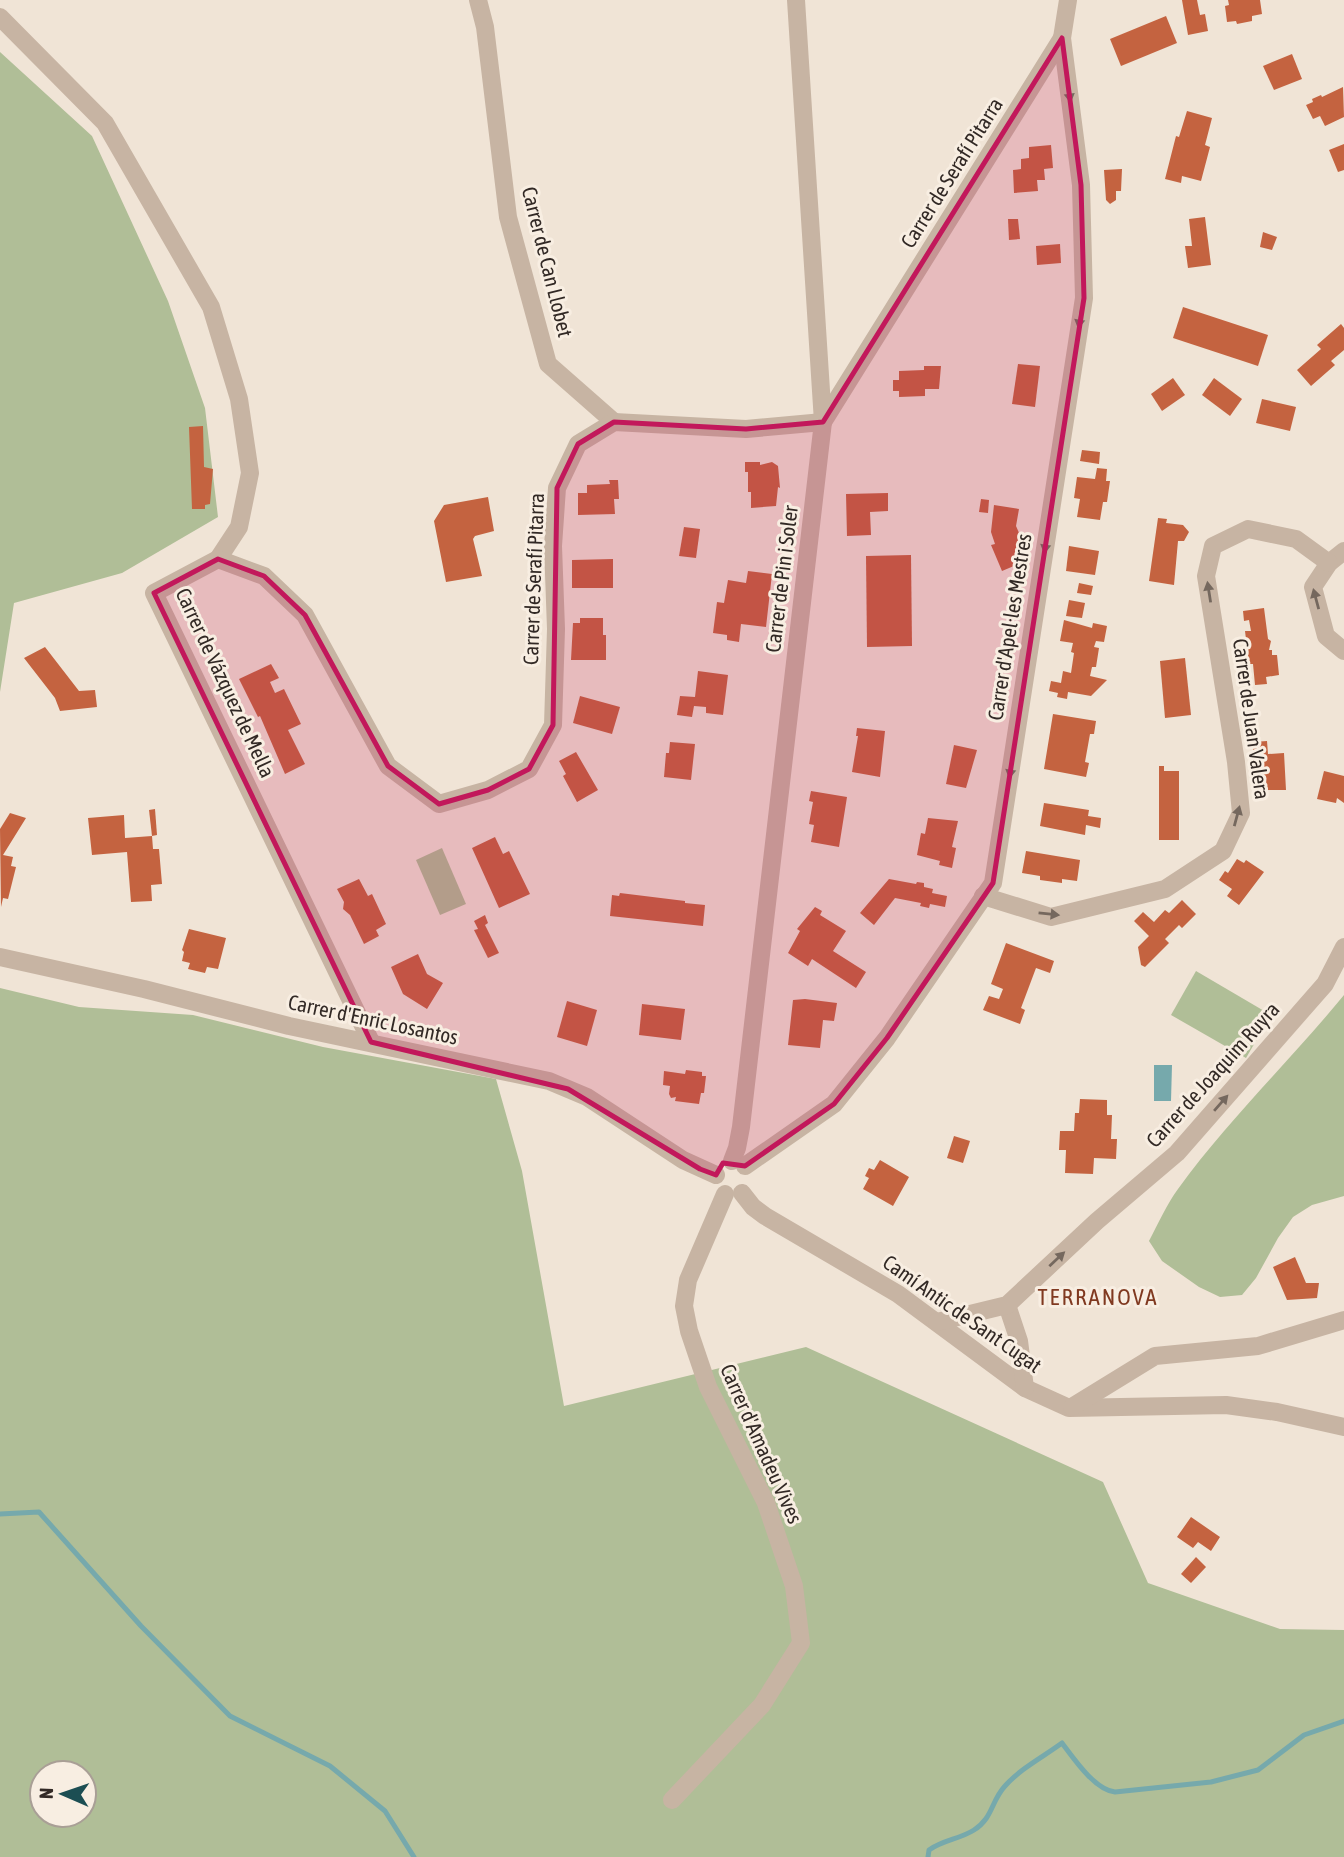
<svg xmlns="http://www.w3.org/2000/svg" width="1344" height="1857" viewBox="0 0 1344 1857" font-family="'Asap Condensed',sans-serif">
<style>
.green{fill:#b0be97;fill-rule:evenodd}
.water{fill:#76a9ac}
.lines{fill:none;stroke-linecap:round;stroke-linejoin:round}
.stream{stroke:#76a9ac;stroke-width:5}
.building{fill:#c46340}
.minor{stroke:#c7b4a3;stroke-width:18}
.oneway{fill:#75685e}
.marked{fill:#c2185b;fill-opacity:0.2;stroke:#c2185b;stroke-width:5;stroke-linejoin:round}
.labels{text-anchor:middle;stroke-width:6;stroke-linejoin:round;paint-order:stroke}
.street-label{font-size:21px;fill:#322925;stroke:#f8eee2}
.neighbourhood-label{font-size:23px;letter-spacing:2px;fill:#803920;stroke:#f8eee2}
</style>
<rect width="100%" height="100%" fill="#f0e4d6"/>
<!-- green -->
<g class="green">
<polygon points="0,52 92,136 168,301 205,408 218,517 122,573 14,603 0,692"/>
<polygon points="442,848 466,904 440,915 416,860"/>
<polygon points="1196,971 1271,1015 1246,1058 1171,1015"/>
<path d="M0 988 79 1007 193 1015 323 1047 496 1079 522 1171 564 1406 806 1347 1103 1482 1148 1583 1280 1629 1344 1630V1857H0ZM42 1773H84V1815H42Z"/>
<path d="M1344 995V1196L1312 1205 1293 1217 1278 1238 1256 1278 1242 1295 1220 1297 1199 1287 1162 1261 1149 1241C1158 1224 1167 1204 1178 1189 1228 1120 1290 1061 1344 995Z"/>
</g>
<!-- water -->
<polygon class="water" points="1154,1065 1172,1065 1171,1101 1154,1101"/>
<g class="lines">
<!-- stream -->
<g class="stream">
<polyline points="0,1514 39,1512 141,1626 230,1716 330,1766 385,1811 414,1857"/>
<path d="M928 1857 929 1850C943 1840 960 1839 974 1830 993 1818 991 1801 1005 1786 1021 1768 1043 1757 1062 1743 1074 1759 1095 1790 1115 1792L1211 1782 1258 1770 1304 1735 1344 1721"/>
</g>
</g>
<!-- building -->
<g class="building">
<polygon points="1182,0 1197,0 1200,15 1205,14 1208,31 1188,35"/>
<polygon points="1228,0 1260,0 1262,14 1252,16 1252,21 1237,24 1236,21 1227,22 1225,6 1229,5"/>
<polygon points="1166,16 1177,43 1121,66 1110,39"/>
<polygon points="1292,54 1302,79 1274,90 1263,66"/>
<polygon points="1343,87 1344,117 1325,126 1320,116 1313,119 1306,105 1313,102 1312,99 1321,95 1322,97"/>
<polygon points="1187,111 1212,118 1205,145 1210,147 1201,181 1182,176 1181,183 1165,179 1176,136 1179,137"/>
<polygon points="1344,144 1344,170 1338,172 1329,150"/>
<polygon points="1051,145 1053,168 1044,169 1045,180 1037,180 1038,191 1014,193 1013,170 1021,169 1021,159 1029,158 1029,147"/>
<polygon points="1122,169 1121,191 1116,191 1116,200 1110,204 1106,200 1104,170"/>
<polygon points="1205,217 1211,265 1188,268 1185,246 1192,246 1189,219"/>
<polygon points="1008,219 1018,219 1020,239 1009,240"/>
<polygon points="1263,232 1277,237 1272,250 1260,247"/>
<polygon points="1060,244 1061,263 1037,265 1036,246"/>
<polygon points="1183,307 1268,335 1258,366 1173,338"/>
<polygon points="1341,324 1344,328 1344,350 1331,361 1335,365 1311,386 1297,370 1321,349 1317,345"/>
<polygon points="1018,364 1040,366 1035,407 1012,404"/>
<polygon points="924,366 941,366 939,389 925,389 925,396 899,397 899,391 893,391 893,380 899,380 899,371 924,370"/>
<polygon points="1173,378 1185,395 1162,411 1151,394"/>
<polygon points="1214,378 1242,399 1230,416 1202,395"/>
<polygon points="1262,399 1296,407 1290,431 1256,423"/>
<polygon points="203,426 204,467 213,469 210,504 205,505 205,509 192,509 189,427"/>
<polygon points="1082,450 1100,452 1099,464 1080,461"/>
<polygon points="745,462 760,462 760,465 772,462 778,466 780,488 778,487 776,506 751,508 751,492 748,492 748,472 745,472"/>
<polygon points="1097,468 1107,469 1106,481 1110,481 1107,502 1103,502 1100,520 1077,517 1080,499 1074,498 1077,477 1095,479"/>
<polygon points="609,480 618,480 619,499 614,499 615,514 578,515 578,493 587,493 587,485 610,484"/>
<polygon points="888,493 888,511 870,512 871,535 847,536 846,494"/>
<polygon points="488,497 494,531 475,536 473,539 482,576 446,582 434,521 444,505"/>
<polygon points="981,499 989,500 988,513 979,512"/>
<polygon points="994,505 1019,509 1016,526 1023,542 1016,544 1023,562 1002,571 991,545 995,544 991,532"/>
<polygon points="1158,518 1167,519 1166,523 1183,525 1189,532 1184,541 1178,541 1174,585 1149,581"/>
<polygon points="684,527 700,529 696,558 679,556"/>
<polygon points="1069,546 1099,551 1095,575 1066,571"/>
<polygon points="911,555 912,646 867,647 866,556"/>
<polygon points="613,559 613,588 572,588 572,560"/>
<polygon points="748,571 772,574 766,627 741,624 739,642 727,640 727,635 713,633 717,602 724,603 728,580 746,583"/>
<polygon points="1079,583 1093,586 1091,595 1077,593"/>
<polygon points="1069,600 1085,603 1082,618 1066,616"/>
<polygon points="1264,608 1268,639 1271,641 1269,650 1272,650 1272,655 1277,655 1279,675 1266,677 1267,684 1255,685 1253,664 1249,664 1245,631 1251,631 1249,620 1244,621 1243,611"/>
<polygon points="580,618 603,618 603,635 606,635 606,660 571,660 573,623 580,623"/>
<polygon points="1064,620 1092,628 1093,623 1107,626 1104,642 1096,641 1094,647 1099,648 1096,667 1092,667 1090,676 1107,680 1091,696 1068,692 1067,699 1057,697 1058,693 1049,691 1051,681 1061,683 1063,671 1071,673 1074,653 1071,652 1073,643 1060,641"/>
<polygon points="45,647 79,691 95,690 97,707 60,711 55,698 24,658"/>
<polygon points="1185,658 1191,715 1165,718 1160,661"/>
<polygon points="271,664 279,678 270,682 275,693 284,689 301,724 288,730 305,764 285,774 260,716 258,717 239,679"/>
<polygon points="698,671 728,675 723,715 706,713 706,707 694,706 692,717 677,715 680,696 695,697"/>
<polygon points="580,696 620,707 612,734 573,723"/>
<polygon points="1053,714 1096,721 1094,734 1090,734 1085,762 1089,763 1086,777 1044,769"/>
<polygon points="857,728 885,731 880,777 852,772 858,736 856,736"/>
<polygon points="1267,741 1268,754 1284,753 1286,790 1254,790 1256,771 1250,771 1249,755 1253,755 1253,742"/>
<polygon points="670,742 695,744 691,780 664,777 666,753 669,753"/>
<polygon points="954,745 977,750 966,788 946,784"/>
<polygon points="576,752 598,790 577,802 563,776 566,774 559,761"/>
<polygon points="1159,766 1164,766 1164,771 1179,771 1179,840 1159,840"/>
<polygon points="1324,771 1344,776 1344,803 1337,798 1336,803 1317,799"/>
<polygon points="811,791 847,797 839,847 811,842 814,825 809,824 813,802 809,801"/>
<polygon points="1044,803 1089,810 1088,816 1101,818 1100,828 1086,825 1085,835 1040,826"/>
<polygon points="155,809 157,835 152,836 149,810"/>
<polygon points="10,813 26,818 3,855 13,857 11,866 16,867 8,899 3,898 1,907 0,829"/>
<polygon points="124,815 125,838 152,836 153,849 159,849 162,884 151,885 152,901 131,902 127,852 92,855 88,818"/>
<polygon points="928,818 958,821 952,847 956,848 952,868 939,865 940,861 917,855 921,833 925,834"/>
<polygon points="495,837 503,854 509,851 530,894 499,908 472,848"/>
<polygon points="1026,851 1080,860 1077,881 1062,879 1062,883 1040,880 1040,876 1022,873"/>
<polygon points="1237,859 1244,863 1246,860 1264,872 1239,905 1227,896 1232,889 1219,880 1225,871 1228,873"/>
<polygon points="359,879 368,896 372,894 386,924 376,930 379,936 364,944 350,915 343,909 344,902 337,889"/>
<polygon points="889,879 916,884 917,882 924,883 924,887 933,889 932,893 947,896 945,907 930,904 929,908 920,906 921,903 895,898 874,925 860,913"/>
<polygon points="620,893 685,901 685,903 705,905 703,926 610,916 612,895 619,896"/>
<polygon points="1182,900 1196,914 1182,928 1179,925 1165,939 1169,943 1145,967 1141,965 1138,947 1149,936 1134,921 1143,912 1154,922 1165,910 1169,913"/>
<polygon points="815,907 822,911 820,915 846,931 833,951 866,972 856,988 812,959 808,966 788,953 800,931 797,929"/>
<polygon points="485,915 488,923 485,925 499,953 488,958 474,930 478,929 474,921"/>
<polygon points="189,929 226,938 218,969 207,967 205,973 188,969 190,963 182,961 184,952 182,950"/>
<polygon points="1006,943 1054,961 1050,973 1036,968 1021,1008 1025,1010 1020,1024 983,1010 989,996 999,999 1003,989 991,984"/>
<polygon points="418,954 427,974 443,983 427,1009 403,994 391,967"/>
<polygon points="805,999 837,1003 834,1021 823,1020 820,1048 788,1045 793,1000"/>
<polygon points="567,1001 597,1010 587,1046 557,1037"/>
<polygon points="642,1004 685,1009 681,1040 639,1035"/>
<polygon points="686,1070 702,1072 702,1076 706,1076 704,1093 701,1093 699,1104 675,1101 676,1097 671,1098 669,1094 670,1086 663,1085 664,1071 685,1074"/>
<polygon points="1080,1099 1107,1100 1107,1115 1112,1115 1111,1139 1117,1139 1116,1159 1094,1158 1093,1174 1065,1173 1066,1150 1059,1150 1060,1131 1074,1131 1075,1113 1079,1113"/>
<polygon points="954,1136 970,1141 963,1163 947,1158"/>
<polygon points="880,1160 909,1177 893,1206 863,1189 869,1178 865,1176 869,1168 874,1170"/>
<polygon points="1295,1257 1306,1283 1319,1283 1317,1298 1287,1300 1273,1267"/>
<polygon points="1191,1517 1220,1537 1211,1551 1198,1542 1193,1548 1177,1537"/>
<polygon points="1196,1557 1206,1567 1191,1583 1181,1574"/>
</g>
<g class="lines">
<!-- minor -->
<g class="minor">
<polyline points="478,0 485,27 508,217 548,364 614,422"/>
<polyline points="0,17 105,123 211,307 239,399 250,473 239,527 218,559 154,593 371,1042"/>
<polyline points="1344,551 1329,563 1313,587 1326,636 1344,651"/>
<polyline points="218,559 264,576 305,615 388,766 439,804 488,790 529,769 553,725 556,629 553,546 557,488 578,444 614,422 746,429 823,422 1062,38"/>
<polyline points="983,896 1051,917 1165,889 1223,851 1241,813 1236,762 1206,576 1213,546 1248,529 1296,539 1329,563"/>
<polyline points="0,957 144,989 289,1026 549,1081 587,1097 683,1160 716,1175"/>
<polyline points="732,1161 737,1148 741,1127 823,422 796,0"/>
<polyline points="745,1166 834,1104 887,1038 993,883 1084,298 1081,185 1062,38 1068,0"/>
<polyline points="742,1193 753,1207 765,1216 898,1294 1025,1388 1069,1408 1226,1405 1277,1412 1344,1427"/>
<polyline points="1007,1305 1019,1341 1025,1388"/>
<polyline points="937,1322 1007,1305 1097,1221 1177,1153 1325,984 1344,947"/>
<polyline points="1072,1407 1155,1356 1258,1346 1344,1320"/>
<polyline points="672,1800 762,1705 801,1643 794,1586 766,1503 708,1387 689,1331 684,1306 688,1280 725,1194"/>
</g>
</g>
<!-- one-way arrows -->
<defs><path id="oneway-solid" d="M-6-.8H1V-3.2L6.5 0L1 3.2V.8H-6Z" transform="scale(1.75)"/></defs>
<g class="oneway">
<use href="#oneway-solid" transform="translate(1069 92) rotate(82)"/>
<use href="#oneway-solid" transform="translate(1080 318) rotate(99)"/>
<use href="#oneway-solid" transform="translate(1046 543) rotate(99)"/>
<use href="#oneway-solid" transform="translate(1209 592) rotate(-99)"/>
<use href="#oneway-solid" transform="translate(1316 599) rotate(-105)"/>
<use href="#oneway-solid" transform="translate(1011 768) rotate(99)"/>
<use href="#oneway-solid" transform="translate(1237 816) rotate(-75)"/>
<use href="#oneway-solid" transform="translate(1049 914) rotate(6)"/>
<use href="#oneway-solid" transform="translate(1221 1103) rotate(-49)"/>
<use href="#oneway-solid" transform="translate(1057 1259) rotate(-43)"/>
</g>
<!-- marked area -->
<path class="marked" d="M1062 38 1081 185 1084 298 993 883 887 1038 834 1104 745 1166 723 1163 716 1175 700 1169 568 1089 371 1042 154 593 218 559 264 576 305 615 388 766 439 804 488 790 529 769 553 725 557 488 578 444 614 422 746 429 823 422Z"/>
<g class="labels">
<!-- street labels -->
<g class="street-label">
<text transform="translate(952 173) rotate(-58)" y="7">Carrer de Serafí Pitarra</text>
<text transform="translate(547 262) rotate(76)" y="7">Carrer de Can Llobet</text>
<text transform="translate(534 579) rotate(-88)" y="7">Carrer de Serafí Pitarra</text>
<text transform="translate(782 579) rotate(-83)" y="7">Carrer de Pin i Soler</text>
<text transform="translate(1010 627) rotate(-81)" y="7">Carrer d'Apel·les Mestres</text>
<text transform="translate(225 683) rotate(65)" y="7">Carrer de Vázquez de Mella</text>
<text transform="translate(1251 719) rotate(82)" y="7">Carrer de Juan Valera</text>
<text transform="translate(373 1020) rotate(12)" y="7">Carrer d'Enric Losantos</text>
<text transform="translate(1213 1075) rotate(-48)" y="7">Carrer de Joaquim Ruyra</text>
<text transform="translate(962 1314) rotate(35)" y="7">Camí Antic de Sant Cugat</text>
<text transform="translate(761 1444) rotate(66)" y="7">Carrer d'Amadeu Vives</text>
</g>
<!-- neighbourhood labels -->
<g class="neighbourhood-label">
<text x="1098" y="1305">TERRANOVA</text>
</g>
</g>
<!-- north arrow -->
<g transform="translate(63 1794) rotate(272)"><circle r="33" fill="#f8eee2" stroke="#a99f96" stroke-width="2"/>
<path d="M0-5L12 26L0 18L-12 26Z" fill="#1c4e53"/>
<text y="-10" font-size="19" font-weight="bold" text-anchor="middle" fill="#322925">N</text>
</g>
</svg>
